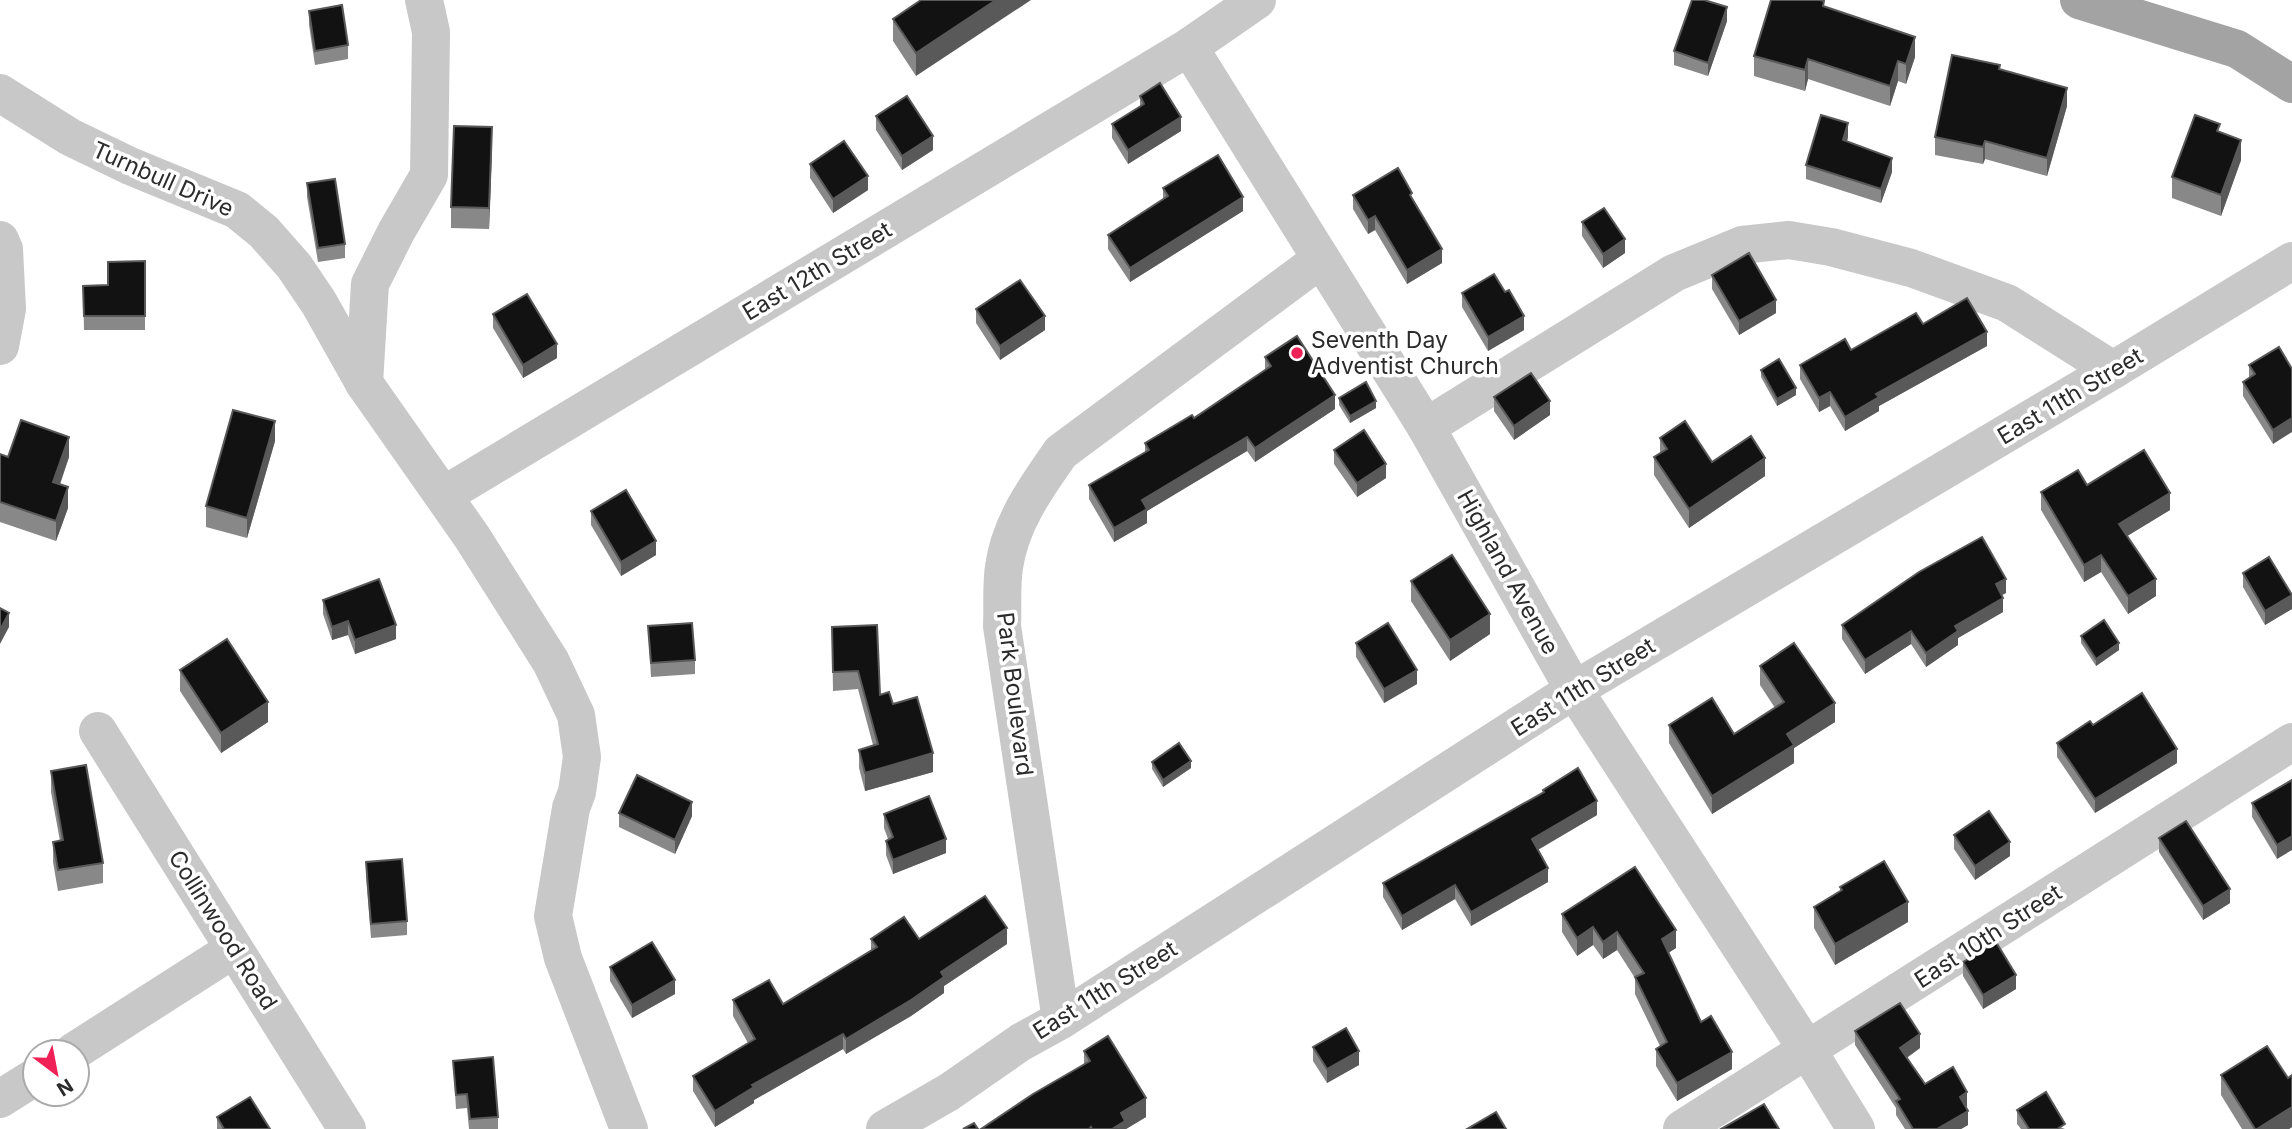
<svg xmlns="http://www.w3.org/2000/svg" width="2292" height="1129" viewBox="0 0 2292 1129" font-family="Inter,sans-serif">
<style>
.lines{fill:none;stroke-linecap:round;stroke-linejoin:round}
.minor{stroke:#c8c8c8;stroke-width:38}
.major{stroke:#a3a3a3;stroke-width:38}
.wall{fill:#888}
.shaded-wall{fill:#595959}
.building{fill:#121212;stroke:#595959;stroke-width:2}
.poi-dot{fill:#ef2156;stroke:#fff;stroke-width:2.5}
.labels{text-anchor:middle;stroke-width:7;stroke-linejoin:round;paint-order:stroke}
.street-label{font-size:23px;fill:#2b2b2b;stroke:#fff}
.poi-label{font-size:23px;fill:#2b2b2b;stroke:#fff;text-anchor:start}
</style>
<rect width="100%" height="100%" fill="#fff"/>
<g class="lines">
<!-- minor -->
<g class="minor">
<polyline points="1189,47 1426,427 1574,690 1808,1051 1856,1129"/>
<polyline points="0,93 70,137 130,166 237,210 264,232 294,266 319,303 364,383 472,537 551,662 576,715 582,757 577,792 571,808 553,916 563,958 629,1129"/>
<polyline points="0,240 4,249 7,309 0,346"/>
<polyline points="364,383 370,284 396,232 429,175 431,32 424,0"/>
<polyline points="1426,427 1674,273 1742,245 1789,240 1831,247 1911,268 2007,303 2113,370"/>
<polyline points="444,495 1189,47 1257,0"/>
<polyline points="98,731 347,1129"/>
<path d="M1061 1020 1002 626C1003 607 1001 586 1004 567 1010 523 1037 486 1061 452L1321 259"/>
<polyline points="73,1052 234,949"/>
<polyline points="0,1099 35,1077"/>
<polyline points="885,1129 949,1092 1021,1042 1061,1020 1574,690 2113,370 2292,261"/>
<polyline points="1682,1129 2292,742"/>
</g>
<!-- major -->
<polyline class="major" points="2079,0 2237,49 2292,84"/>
</g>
<!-- wall -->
<g class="wall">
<polygon points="921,0 916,76 893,41 893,19"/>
<polygon points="1824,7 1915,57 1906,84 1898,81 1890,106 1808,79 1805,91 1754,76 1754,56"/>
<polygon points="309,11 348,45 348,59 315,65 309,25"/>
<polygon points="1727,21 1708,76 1674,65 1674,51"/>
<polygon points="2000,69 2067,106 2047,176 1985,159 1983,164 1935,155 1935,137"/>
<polygon points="1140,96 1181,131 1128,164 1112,138 1112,124 1140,107"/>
<polygon points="876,116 933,150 902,170 876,130"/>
<polygon points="1848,137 1847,142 1892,172 1881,203 1806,179 1806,165"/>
<polygon points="492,147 489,229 451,228 451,207"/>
<polygon points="2241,160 2221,216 2172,198 2172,177"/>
<polygon points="810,164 868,190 833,213 810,178"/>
<polygon points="307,183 345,244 345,258 318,262 307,197"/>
<polygon points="1163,188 1243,211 1130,282 1108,249 1108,235 1163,199"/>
<polygon points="1353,195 1412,199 1442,263 1407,284 1375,230 1368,234 1353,209"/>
<polygon points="1582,222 1625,253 1603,268 1582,236"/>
<polygon points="145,261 145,330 84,330 83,286 108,285"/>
<polygon points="1712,275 1776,313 1739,335 1712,289"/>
<polygon points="1462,293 1524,330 1488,351 1462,307"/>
<polygon points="976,309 1045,330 1000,360 976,323"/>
<polygon points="493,314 557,358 523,378 493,328"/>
<polygon points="1923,324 1987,346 1879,406 1879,411 1845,431 1830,406 1819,412 1800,379 1800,365 1851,350"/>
<polygon points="1265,357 1335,409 1255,462 1247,451 1147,511 1147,523 1114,542 1089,499 1089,485 1145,453 1145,443 1194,418 1265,371"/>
<polygon points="2249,365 2292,369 2273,444 2243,396 2243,382 2249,378"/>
<polygon points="1761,370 1796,395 1777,406 1761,377"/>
<polygon points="1494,397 1550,415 1514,440 1494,411"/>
<polygon points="1339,398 1376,408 1350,423 1339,405"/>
<polygon points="1660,438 1712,462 1765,476 1689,528 1654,475 1654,457 1660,453"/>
<polygon points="275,441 247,538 206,527 206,506"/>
<polygon points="1334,450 1386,478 1357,497 1334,464"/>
<polygon points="0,454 8,457 69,457 60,485 68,508 56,541 0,522"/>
<polygon points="2087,485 2170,510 2127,536 2156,596 2128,614 2101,572 2084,582 2041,510 2041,492"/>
<polygon points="591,511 656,555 621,576 591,525"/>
<polygon points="2243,573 2292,609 2265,625 2243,587"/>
<polygon points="1411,581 1490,634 1450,661 1411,601"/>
<polygon points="2006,593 2002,595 2003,612 1958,638 1958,645 1926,667 1911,644 1865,674 1842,639 1842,625"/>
<polygon points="323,600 396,639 355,654 348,635 332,640 323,614"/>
<polygon points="648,626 695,660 695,674 651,677"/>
<polygon points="832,627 880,695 893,704 933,772 865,791 859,768 859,750 873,745 858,689 833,691"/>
<polygon points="2081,636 2119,650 2096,666 2081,643"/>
<polygon points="1356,643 1417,684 1384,703 1356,657"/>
<polygon points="1760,666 1835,722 1794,748 1794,763 1712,814 1669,743 1669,725 1734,734 1775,708 1760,685"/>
<polygon points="180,670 268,722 221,753 180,691"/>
<polygon points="2057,743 2177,763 2095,813 2057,757"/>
<polygon points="1152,762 1191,768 1163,787 1152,769"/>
<polygon points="51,771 103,863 103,883 58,891 53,862 53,842 60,841 51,792"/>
<polygon points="2292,780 2277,859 2252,817 2252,803"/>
<polygon points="1543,790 1597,815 1538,850 1548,882 1471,926 1455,899 1402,930 1383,897 1383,883 1543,793"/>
<polygon points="619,813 692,816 675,854 619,827"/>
<polygon points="884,814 946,853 893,874 886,855 886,841 888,839 884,828"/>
<polygon points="1954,835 2010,856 1975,880 1954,849"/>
<polygon points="2159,838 2230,903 2203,920 2159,852"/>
<polygon points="366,862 407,921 407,935 371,938 366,876"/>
<polygon points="1840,887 1908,922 1835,965 1814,928 1814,907 1840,892"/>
<polygon points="1562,914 1676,948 1668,953 1701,1022 1732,1069 1677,1101 1656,1066 1656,1049 1660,1046 1635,994 1635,978 1617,950 1603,959 1593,945 1577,956 1562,932"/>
<polygon points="871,939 919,939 1007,944 944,986 944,993 911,1016 846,1054 843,1049 754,1100 754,1103 715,1127 693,1091 693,1076 748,1043 733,1016 733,1000 783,1004 871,950"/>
<polygon points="1963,962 2016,989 1983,1009 1963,976"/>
<polygon points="610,967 675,994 632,1018 610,981"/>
<polygon points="1855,1031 1920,1048 1907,1058 1925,1084 1967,1106 1966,1107 1968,1125 1961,1129 1905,1129 1896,1115 1896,1108 1855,1045"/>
<polygon points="1313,1047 1359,1065 1327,1083 1313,1061"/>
<polygon points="1084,1051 1146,1117 1126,1129 981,1129 1084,1064"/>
<polygon points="453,1061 498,1117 498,1129 469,1129 467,1108 456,1109"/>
<polygon points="2221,1075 2288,1078 2292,1075 2292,1127 2289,1129 2242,1129 2221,1095"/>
<polygon points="2017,1110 2065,1129 2021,1129 2017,1124"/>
<polygon points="217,1117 270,1129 217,1129"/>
</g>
<!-- shaded-wall -->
<g class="shaded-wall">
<polygon points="996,0 1031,0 916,76 916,53"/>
<polygon points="1727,7 1727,21 1708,76 1708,63"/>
<polygon points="1915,37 1915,57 1906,84 1906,64"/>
<polygon points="1808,59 1808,79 1805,91 1805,70"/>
<polygon points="1898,61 1898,81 1890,106 1890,86"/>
<polygon points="2067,88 2067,106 2047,176 2047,158"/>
<polygon points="1181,117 1181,131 1128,164 1128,150"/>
<polygon points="1848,123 1848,137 1843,154 1843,140"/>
<polygon points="492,127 492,147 489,229 489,208"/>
<polygon points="933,136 933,150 902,170 902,156"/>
<polygon points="2241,140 2241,160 2221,216 2221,195"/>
<polygon points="1985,141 1985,159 1983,164 1983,147"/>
<polygon points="1892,158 1892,172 1881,203 1881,189"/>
<polygon points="868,176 868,190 833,213 833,199"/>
<polygon points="1243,197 1243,211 1130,282 1130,268"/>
<polygon points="1375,216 1375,230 1368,234 1368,220"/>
<polygon points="1625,239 1625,253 1603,268 1603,254"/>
<polygon points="1442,249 1442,263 1407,284 1407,270"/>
<polygon points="1776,300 1776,313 1739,335 1739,321"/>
<polygon points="1045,316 1045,330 1000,360 1000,346"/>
<polygon points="1524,316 1524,330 1488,351 1488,337"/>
<polygon points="1987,332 1987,346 1879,406 1879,411 1845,431 1845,417 1876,394"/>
<polygon points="557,344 557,358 523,378 523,365"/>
<polygon points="1796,388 1796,395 1777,406 1777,399"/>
<polygon points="1830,392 1830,406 1819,412 1819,398"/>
<polygon points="1335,395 1335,409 1255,462 1255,448"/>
<polygon points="1376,401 1376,408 1350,423 1350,416"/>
<polygon points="1550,401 1550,415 1514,440 1514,426"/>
<polygon points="2292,418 2292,432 2273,444 2273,430"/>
<polygon points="275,421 275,441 247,538 247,518"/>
<polygon points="69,437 69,457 53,503 53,482"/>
<polygon points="1247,437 1247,451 1147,511 1147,523 1114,542 1114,528 1142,500"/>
<polygon points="1765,458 1765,476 1689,528 1689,509"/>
<polygon points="1386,464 1386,478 1357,497 1357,483"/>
<polygon points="68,487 68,508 56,541 56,521"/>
<polygon points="2170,493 2170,510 2119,541 2119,524"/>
<polygon points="656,541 656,555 621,576 621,562"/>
<polygon points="2101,555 2101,572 2084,582 2084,565"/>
<polygon points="2006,579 2006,593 1996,598 1996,584"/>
<polygon points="2156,579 2156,596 2128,614 2128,596"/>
<polygon points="2292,595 2292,609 2265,625 2265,611"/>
<polygon points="2003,598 2003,612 1958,638 1958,645 1926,667 1926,653 1955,626"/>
<polygon points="9,613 9,627 0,644 0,630"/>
<polygon points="1490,614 1490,634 1450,661 1450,640"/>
<polygon points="348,621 348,635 332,640 332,627"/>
<polygon points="396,625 396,639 355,654 355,640"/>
<polygon points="1911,631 1911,644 1865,674 1865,660"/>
<polygon points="2119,643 2119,650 2096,666 2096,659"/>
<polygon points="1417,670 1417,684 1384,703 1384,689"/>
<polygon points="268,702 268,722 221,753 221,733"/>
<polygon points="1835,703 1835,722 1794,748 1794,763 1712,814 1712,796 1787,734"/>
<polygon points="2177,749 2177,763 2095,813 2095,799"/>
<polygon points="933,753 933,772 865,791 865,773"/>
<polygon points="1191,761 1191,768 1163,787 1163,780"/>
<polygon points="1597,801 1597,815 1532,853 1532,839"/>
<polygon points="692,802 692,816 675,854 675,840"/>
<polygon points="2292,836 2292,850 2277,859 2277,845"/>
<polygon points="946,839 946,853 893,874 893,860"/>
<polygon points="2010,842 2010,856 1975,880 1975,866"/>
<polygon points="1548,868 1548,882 1471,926 1471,912"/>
<polygon points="1455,885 1455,899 1402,930 1402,916"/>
<polygon points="2230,889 2230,903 2203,920 2203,906"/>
<polygon points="1908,902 1908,922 1835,965 1835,944"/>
<polygon points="1593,927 1593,945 1577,956 1577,938"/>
<polygon points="1007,928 1007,944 944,986 944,993 911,1016 846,1054 846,1039 941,972"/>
<polygon points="1676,930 1676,948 1662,957 1662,939"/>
<polygon points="1617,932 1617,950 1603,959 1603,942"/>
<polygon points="2016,975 2016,989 1983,1009 1983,995"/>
<polygon points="675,980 675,994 632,1018 632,1005"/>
<polygon points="843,1034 843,1049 754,1100 754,1103 715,1127 715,1111 752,1085"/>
<polygon points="1920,1034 1920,1048 1900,1062 1900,1048"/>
<polygon points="1359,1051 1359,1065 1327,1083 1327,1069"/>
<polygon points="1732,1052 1732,1069 1677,1101 1677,1083"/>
<polygon points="1967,1092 1967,1106 1960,1111 1960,1097"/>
<polygon points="1146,1098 1146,1117 1126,1129 1112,1129 1121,1113"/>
<polygon points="2292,1107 2292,1127 2289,1129 2257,1129"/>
<polygon points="1968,1111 1968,1125 1961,1129 1937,1129"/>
</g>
<!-- building -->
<g class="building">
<polygon points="921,0 996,0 916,53 893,19"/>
<polygon points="1692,0 1704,0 1727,7 1708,63 1674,51"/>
<polygon points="1771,0 1819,0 1824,1 1823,6 1915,37 1906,64 1898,61 1890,86 1808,59 1805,70 1754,56"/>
<polygon points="342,5 348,45 315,51 309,11"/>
<polygon points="1952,55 2000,65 1999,69 2067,88 2047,158 1985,141 1983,147 1935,137"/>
<polygon points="1160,83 1181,117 1128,150 1112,124 1144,104 1140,96"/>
<polygon points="907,96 933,136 902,156 876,116"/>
<polygon points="1821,115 1848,123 1843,140 1892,158 1881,189 1806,165"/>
<polygon points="2195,115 2220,124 2217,131 2241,140 2221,195 2172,177"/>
<polygon points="454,126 492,127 489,208 451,207"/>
<polygon points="844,141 868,176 833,199 810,164"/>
<polygon points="1218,155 1243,197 1130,268 1108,235 1168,196 1163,188"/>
<polygon points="1398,168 1412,193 1410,195 1442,249 1407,270 1375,216 1368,220 1353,195"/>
<polygon points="335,179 345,244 318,248 307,183"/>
<polygon points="1604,208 1625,239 1603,254 1582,222"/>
<polygon points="1749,253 1776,300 1739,321 1712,275"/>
<polygon points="145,261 145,316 84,316 83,286 108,285 108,262"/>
<polygon points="1494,274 1505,292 1509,290 1524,316 1488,337 1462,293"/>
<polygon points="1020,280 1045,316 1000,346 976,309"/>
<polygon points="527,294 557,344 523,365 493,314"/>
<polygon points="1967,298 1987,332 1876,394 1879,397 1845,417 1830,392 1819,398 1800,365 1845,339 1851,350 1916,313 1923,324"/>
<polygon points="1297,336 1335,395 1255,448 1247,437 1142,500 1147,509 1114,528 1089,485 1149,450 1145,443 1192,415 1194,418 1271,366 1265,357"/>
<polygon points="2279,347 2292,369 2292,418 2273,430 2243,382 2255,374 2249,365"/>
<polygon points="1779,359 1796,388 1777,399 1761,370"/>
<polygon points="1531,373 1550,401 1514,426 1494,397"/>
<polygon points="1366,382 1376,401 1350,416 1339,398"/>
<polygon points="233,410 275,421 247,518 206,506"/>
<polygon points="21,420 69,437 53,482 68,487 56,521 0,502 0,454 8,457"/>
<polygon points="1685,421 1712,462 1751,436 1765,458 1689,509 1654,457 1667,449 1660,438"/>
<polygon points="1364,430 1386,464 1357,483 1334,450"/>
<polygon points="2144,450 2170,493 2119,524 2156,579 2128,596 2101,555 2084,565 2041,492 2078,470 2087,485"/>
<polygon points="626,490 656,541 621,562 591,511"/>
<polygon points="1982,537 2006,579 1996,584 2003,598 1955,626 1958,631 1926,653 1911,631 1865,660 1842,625 1919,572"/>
<polygon points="1452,555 1490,614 1450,640 1411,581"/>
<polygon points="2269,557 2292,595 2265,611 2243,573"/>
<polygon points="379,579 396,625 355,640 348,621 332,627 323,600"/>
<polygon points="0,608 9,613 0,630"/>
<polygon points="2104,620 2119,643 2096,659 2081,636"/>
<polygon points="692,623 695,660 651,663 648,626"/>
<polygon points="1388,623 1417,670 1384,689 1356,643"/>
<polygon points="877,625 880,695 889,692 893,704 917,697 933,753 865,773 859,750 878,744 858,671 833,672 832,627"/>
<polygon points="227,639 268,702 221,733 180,670"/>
<polygon points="1794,643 1835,703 1787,734 1794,745 1712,796 1669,725 1712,698 1734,734 1784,702 1760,666"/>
<polygon points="2142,693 2177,749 2095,799 2057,743 2090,721 2093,725"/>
<polygon points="1179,743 1191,761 1163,780 1152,762"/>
<polygon points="86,765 103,863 58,870 53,842 63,840 51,771"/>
<polygon points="1578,768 1597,801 1532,839 1548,868 1471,912 1455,885 1402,916 1383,883 1544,792 1543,790"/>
<polygon points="637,775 692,802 675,840 619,813"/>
<polygon points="2292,780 2292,836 2277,845 2252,803"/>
<polygon points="929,796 946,839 893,860 886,841 893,837 884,814"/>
<polygon points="1989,811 2010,842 1975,866 1954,835"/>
<polygon points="2186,821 2230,889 2203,906 2159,838"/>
<polygon points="402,859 407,921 371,924 366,862"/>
<polygon points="1884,861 1908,902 1835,944 1814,907 1842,890 1840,887"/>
<polygon points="1635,867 1676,930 1662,939 1701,1022 1711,1016 1732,1052 1677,1083 1656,1049 1667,1042 1635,977 1644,973 1617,932 1603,942 1593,927 1577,938 1562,914"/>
<polygon points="985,896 1007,928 941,972 944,977 911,1000 846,1039 843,1034 752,1085 754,1087 715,1111 693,1076 755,1039 733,1000 769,980 783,1004 877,947 871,939 904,917 919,939"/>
<polygon points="652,942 675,980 632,1005 610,967"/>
<polygon points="1996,942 2016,975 1983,995 1963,962"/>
<polygon points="1900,1003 1920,1034 1900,1048 1925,1084 1953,1067 1967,1092 1960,1097 1968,1111 1937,1129 1913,1129 1896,1101 1900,1099 1855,1031"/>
<polygon points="1346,1028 1359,1051 1327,1069 1313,1047"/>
<polygon points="1108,1036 1146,1098 1121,1113 1125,1121 1112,1129 1092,1129 1091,1127 1089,1129 981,1129 1033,1094 1090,1061 1084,1051"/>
<polygon points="2267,1046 2288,1078 2292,1075 2292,1107 2257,1129 2255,1129 2221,1075"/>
<polygon points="493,1057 498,1117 470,1119 467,1094 456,1095 453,1061"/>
<polygon points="2046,1092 2065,1124 2057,1129 2029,1129 2017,1110"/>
<polygon points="250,1097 270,1129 224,1129 217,1117"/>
<polygon points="1764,1104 1779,1129 1721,1129"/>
<polygon points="1496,1112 1506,1129 1467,1129"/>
<polygon points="974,1123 978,1129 963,1129"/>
</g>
<!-- markers -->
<circle class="poi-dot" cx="1297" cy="353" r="7"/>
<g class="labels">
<!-- street labels -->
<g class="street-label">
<text transform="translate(163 179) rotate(24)" y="8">Turnbull Drive</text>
<text transform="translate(817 271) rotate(-31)" y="8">East 12th Street</text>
<text transform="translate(2070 396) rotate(-31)" y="8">East 11th Street</text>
<text transform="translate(1508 572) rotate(61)" y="8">Highland Avenue</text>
<text transform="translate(1583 687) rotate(-32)" y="8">East 11th Street</text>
<text transform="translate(1015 694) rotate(83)" y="8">Park Boulevard</text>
<text transform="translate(223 930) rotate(58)" y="8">Collinwood Road</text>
<text transform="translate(1988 936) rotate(-33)" y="8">East 10th Street</text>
<text transform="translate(1105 990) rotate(-32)" y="8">East 11th Street</text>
</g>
<!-- poi labels -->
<g class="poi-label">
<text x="1311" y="348">Seventh Day<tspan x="1311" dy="26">Adventist Church</tspan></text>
</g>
</g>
<!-- north arrow -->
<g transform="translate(56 1073) rotate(148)"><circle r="33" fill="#ffffff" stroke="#aaaaaa" stroke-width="2"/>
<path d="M0-5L12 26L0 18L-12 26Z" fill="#ef2156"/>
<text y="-10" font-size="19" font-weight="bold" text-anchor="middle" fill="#2b2b2b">N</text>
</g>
</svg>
